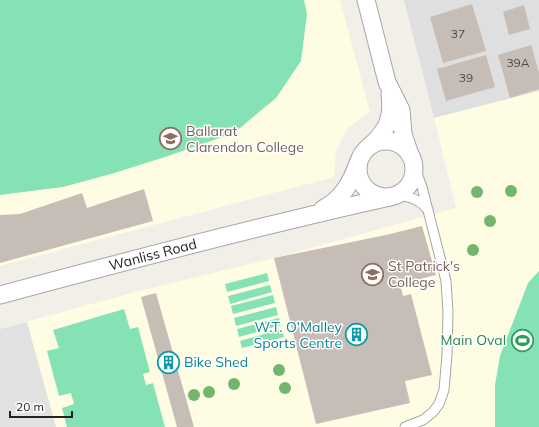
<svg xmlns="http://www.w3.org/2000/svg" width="539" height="427" viewBox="0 0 539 427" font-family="Mulish,sans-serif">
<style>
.residential{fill:#e0dfdf}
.education{fill:#fffce4}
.pitch{fill:#85e2b4}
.parking{fill:#e2e2e2}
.building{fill:#c7bdb7}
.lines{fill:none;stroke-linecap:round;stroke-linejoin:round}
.lane-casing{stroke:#a6a6a6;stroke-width:11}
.street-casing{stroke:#a6a6a6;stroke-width:19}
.lane{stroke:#fff;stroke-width:9}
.street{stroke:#fff;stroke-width:17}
.tree{fill:#74b56d}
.labels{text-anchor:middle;stroke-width:3;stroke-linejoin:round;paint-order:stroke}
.number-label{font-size:12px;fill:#4b4947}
.education-label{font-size:14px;fill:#785e54;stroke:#fff;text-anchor:start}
.street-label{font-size:14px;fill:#222;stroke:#fff}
.culture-label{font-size:14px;fill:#0d838f;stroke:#fff;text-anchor:end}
.leisure-label{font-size:14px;fill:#27864d;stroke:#fff;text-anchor:end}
</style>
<rect width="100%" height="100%" fill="#f2eee8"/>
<!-- residential -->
<polygon class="residential" points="404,0 539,0 539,91 434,118"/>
<!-- education -->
<g class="education">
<polygon points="0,0 340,0 370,112 348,128 336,151 334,177 0,266"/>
<polygon points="539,91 539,427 0,427 0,329 139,291 274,258 456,208 434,118"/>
</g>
<!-- pitch -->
<g class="pitch">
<polygon points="0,0 304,0 307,14 301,61 276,98 234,133 168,156 111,174 63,187 0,195"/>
<polygon points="539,271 539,427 495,427 495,385 500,356 528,283"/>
<polygon points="267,273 269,281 227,292 225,284"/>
<polygon points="270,285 272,292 230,304 228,296"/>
<polygon points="273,295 275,303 233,314 231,306"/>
<polygon points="276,307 278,315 236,326 234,318"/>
<polygon points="124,309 130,329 138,327 150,372 143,374 146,385 153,383 165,427 67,427 62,408 74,404 71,393 59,396 47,351 59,348 53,330"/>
<polygon points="279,318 281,325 239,337 237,329"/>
<polygon points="282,329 284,337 242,348 240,341"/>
</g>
<!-- parking -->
<polygon class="parking" points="27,322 56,427 0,427 0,329"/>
<!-- building -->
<g class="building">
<polygon points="472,4 486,51 443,63 430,17"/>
<polygon points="524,5 530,29 509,35 503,12"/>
<polygon points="531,45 539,72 539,89 510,98 498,55"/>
<polygon points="486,55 495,87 446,101 437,69"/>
<polygon points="144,189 153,221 0,263 0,215 20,214 82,193 87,208"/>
<polygon points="422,226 436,275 400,284 403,296 411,294 432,375 405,381 410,403 316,424 274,258 386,235"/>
<polygon points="156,293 194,427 177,427 141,297"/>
</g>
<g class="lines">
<defs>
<g id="lane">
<path d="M395 195C409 196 419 199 428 210"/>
<polyline points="405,427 423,420 433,412 439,404 444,390 447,355 448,312 446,281 422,187 412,160"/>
</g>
<g id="street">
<polyline points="366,0 387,82 401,110 403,134 410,155"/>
<circle cx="386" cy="169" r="28"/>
<path d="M370 146C388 130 393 117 390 94"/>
<path d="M323 209C342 199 351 183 358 163"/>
<path id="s1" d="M0 295C130 260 259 226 390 197"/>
</g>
</defs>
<!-- lane casing -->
<use href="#lane" class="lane-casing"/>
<!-- street casing -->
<use href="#street" class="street-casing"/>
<!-- lane -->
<use href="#lane" class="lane"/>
<!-- street -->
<use href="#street" class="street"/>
</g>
<!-- trees -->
<g class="tree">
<circle cx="511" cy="191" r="6"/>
<circle cx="477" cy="192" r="6"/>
<circle cx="490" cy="221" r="6"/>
<circle cx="473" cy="250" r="6"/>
<circle cx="279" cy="370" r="6"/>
<circle cx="234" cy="384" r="6"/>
<circle cx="285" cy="388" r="6"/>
<circle cx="209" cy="392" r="6"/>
<circle cx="194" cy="395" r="6"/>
</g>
<!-- icons -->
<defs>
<symbol id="school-ring" viewBox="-11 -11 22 22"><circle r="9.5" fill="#fff" stroke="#8d6e63" stroke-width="1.5"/><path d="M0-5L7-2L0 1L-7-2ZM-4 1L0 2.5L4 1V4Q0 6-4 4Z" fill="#8d6e63"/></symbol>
<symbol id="building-ring" viewBox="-11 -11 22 22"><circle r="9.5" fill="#fff" stroke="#0f9aa8" stroke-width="1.5"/><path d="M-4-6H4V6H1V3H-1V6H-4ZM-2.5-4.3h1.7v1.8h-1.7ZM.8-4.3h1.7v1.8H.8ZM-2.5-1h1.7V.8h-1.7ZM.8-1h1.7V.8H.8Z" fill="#0f9aa8"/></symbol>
<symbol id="stadium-ring" viewBox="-11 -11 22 22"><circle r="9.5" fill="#fff" stroke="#2e9e5b" stroke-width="1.5"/><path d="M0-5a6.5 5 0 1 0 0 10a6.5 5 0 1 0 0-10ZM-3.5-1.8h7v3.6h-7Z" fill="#2e9e5b"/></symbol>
</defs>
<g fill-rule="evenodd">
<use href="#school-ring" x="158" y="126" width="25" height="25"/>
<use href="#school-ring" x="360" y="262" width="25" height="25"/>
<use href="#building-ring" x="344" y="322" width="25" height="25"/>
<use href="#stadium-ring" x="510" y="328" width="25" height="25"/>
<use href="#building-ring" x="156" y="350" width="25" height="25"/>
</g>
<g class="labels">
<!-- number labels -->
<g class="number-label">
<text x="458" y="38">37</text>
<text x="518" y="67">39A</text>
<text x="466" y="82">39</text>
</g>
<!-- education labels -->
<g class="education-label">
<text x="186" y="136">Ballarat<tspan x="186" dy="16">Clarendon College</tspan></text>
<text x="388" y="271">St Patrick's<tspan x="388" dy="16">College</tspan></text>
</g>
<!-- street labels -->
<g class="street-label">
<text dy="5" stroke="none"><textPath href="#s1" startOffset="158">Wanliss Road</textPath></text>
</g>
<!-- culture labels -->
<g class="culture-label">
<text x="342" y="332">W.T. O'Malley<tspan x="342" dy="16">Sports Centre</tspan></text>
<text x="184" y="367" text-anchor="start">Bike Shed</text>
</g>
<!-- leisure labels -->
<g class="leisure-label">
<text x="506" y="345">Main Oval</text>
</g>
</g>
<!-- scale -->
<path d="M10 411v6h62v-6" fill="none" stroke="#222222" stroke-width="2"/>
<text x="16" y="411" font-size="12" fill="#222222" stroke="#ffffff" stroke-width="3" paint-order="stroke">20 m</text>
</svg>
